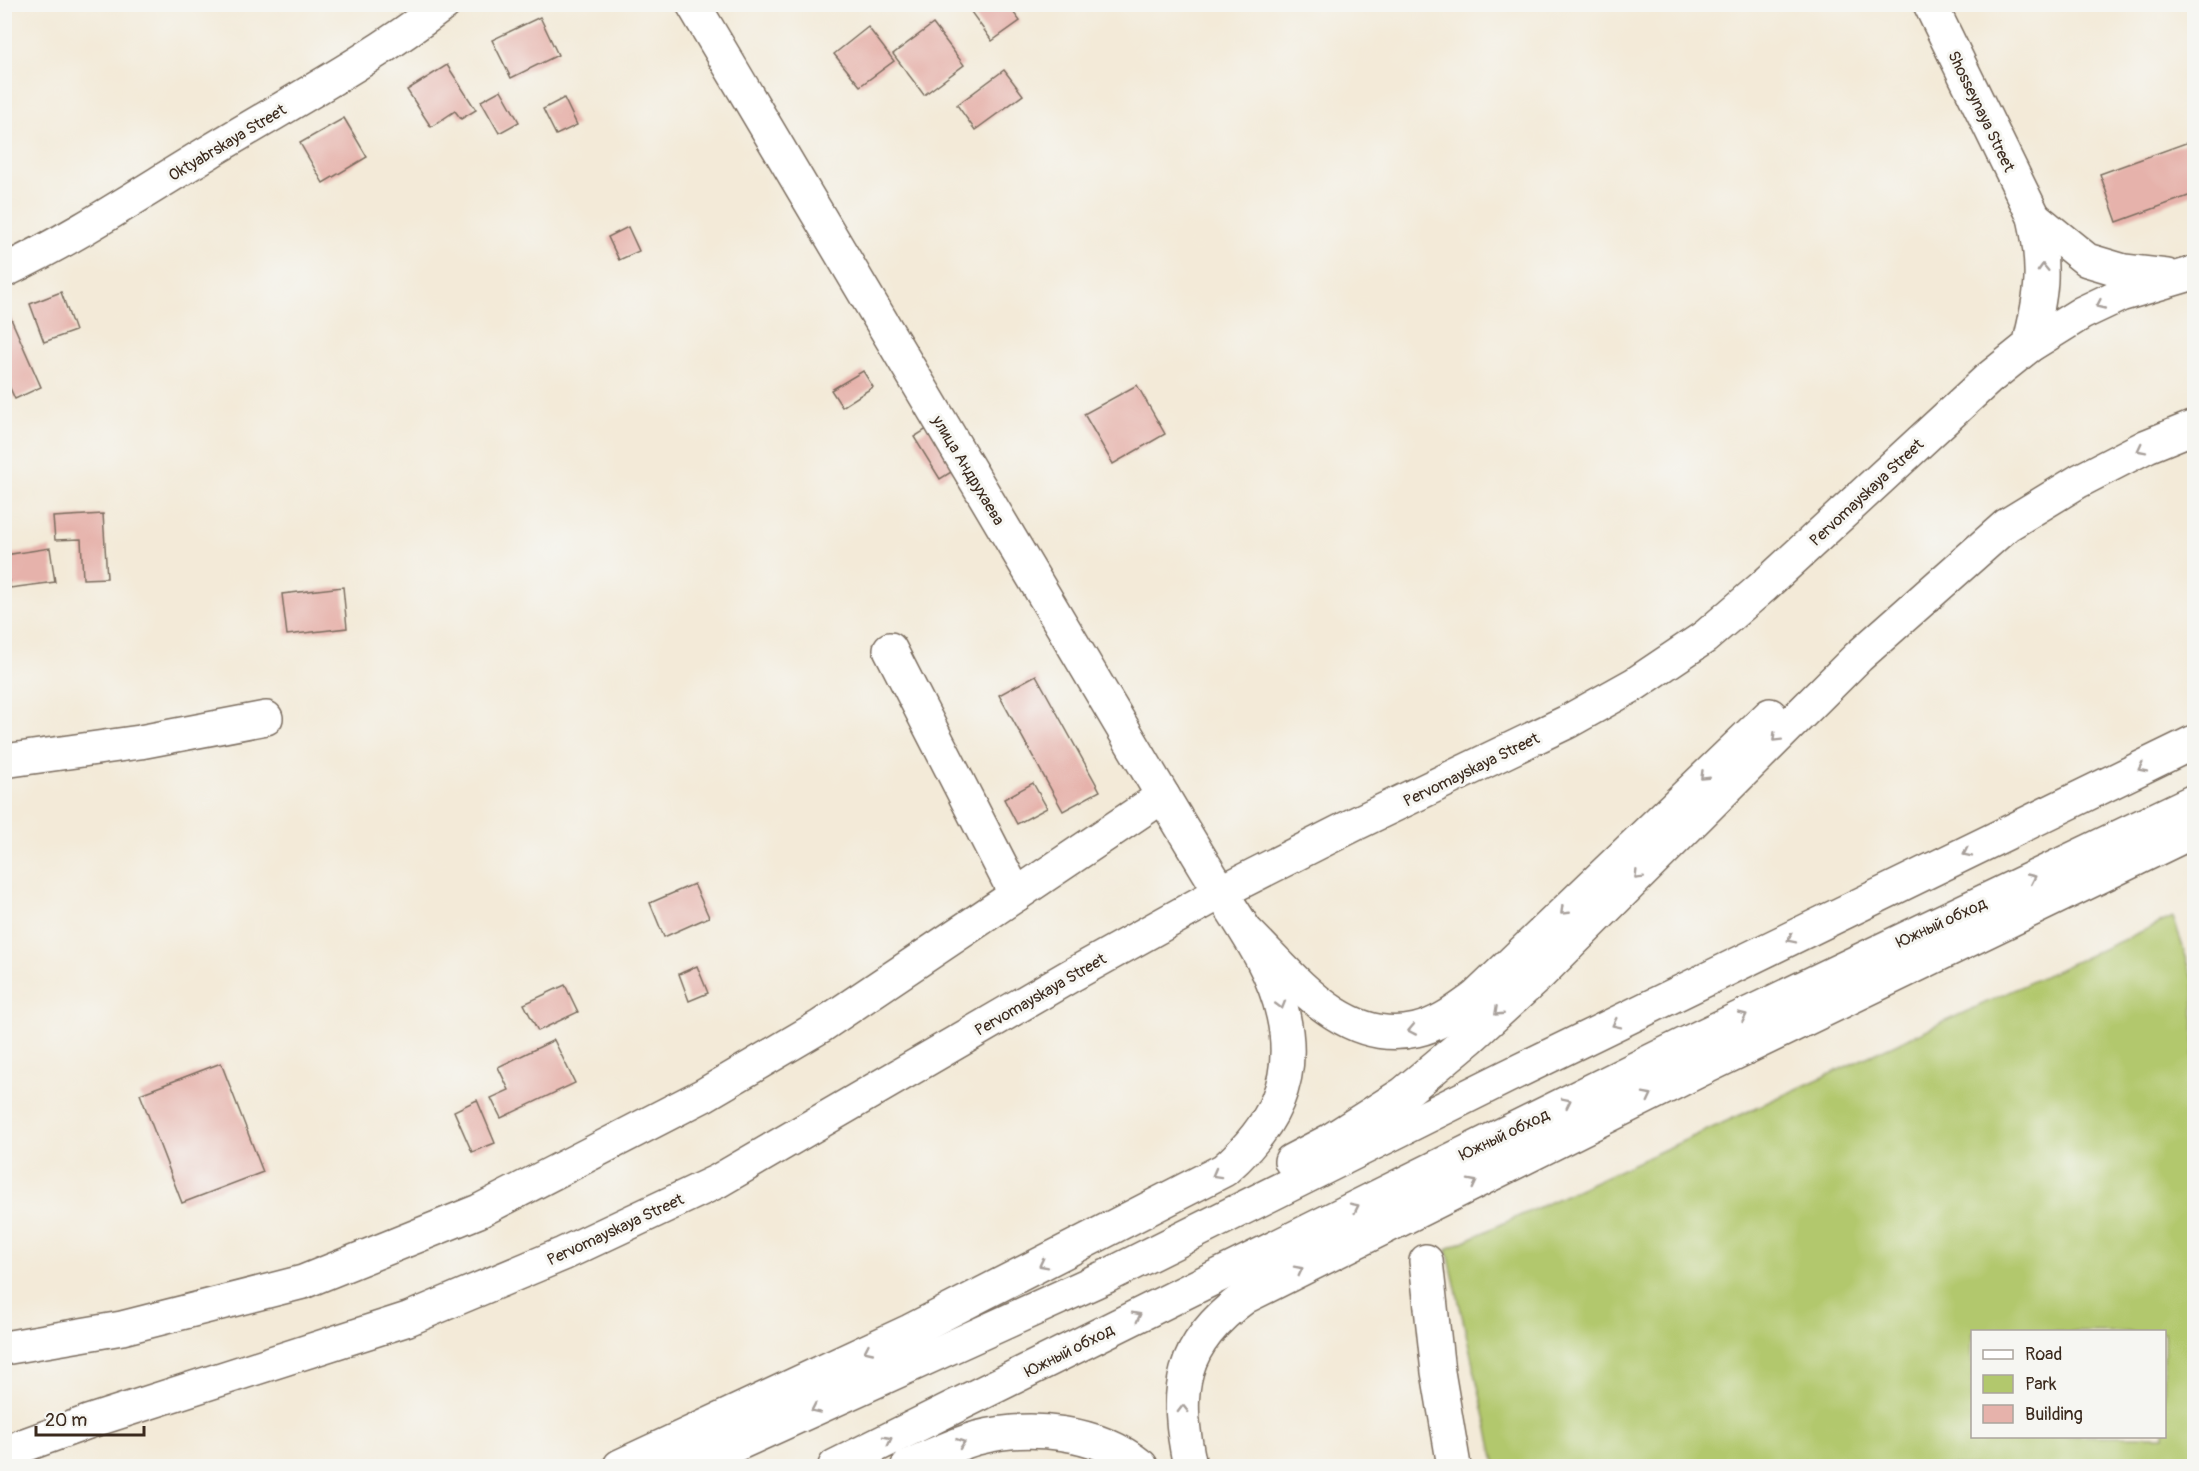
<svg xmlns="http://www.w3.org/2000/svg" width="2199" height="1471" viewBox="0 0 2199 1471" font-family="Pangolin,sans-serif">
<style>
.green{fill:#b2c86d;stroke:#767946;stroke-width:1.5;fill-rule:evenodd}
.building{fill:#e6b2ab}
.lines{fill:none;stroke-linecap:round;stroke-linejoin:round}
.minor-casing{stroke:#7b6d5f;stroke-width:36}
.highway-casing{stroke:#7b6d5f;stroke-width:36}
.minor{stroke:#fff;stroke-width:33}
.highway{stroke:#fff;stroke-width:33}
.oneway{stroke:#a79f9a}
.labels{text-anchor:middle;stroke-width:6;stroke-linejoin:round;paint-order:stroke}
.street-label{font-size:16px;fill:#3b2a1e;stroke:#f6f6f2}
</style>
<rect width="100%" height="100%" fill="#f6f6f2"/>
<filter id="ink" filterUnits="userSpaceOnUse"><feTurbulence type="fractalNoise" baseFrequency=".0167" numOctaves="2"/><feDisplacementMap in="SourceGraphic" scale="12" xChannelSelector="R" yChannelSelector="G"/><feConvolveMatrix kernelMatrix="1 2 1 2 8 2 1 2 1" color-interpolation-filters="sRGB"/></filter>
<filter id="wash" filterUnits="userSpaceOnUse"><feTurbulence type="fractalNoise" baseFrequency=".008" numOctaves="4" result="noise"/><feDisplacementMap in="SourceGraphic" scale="24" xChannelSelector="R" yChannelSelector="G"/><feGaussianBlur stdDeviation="1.35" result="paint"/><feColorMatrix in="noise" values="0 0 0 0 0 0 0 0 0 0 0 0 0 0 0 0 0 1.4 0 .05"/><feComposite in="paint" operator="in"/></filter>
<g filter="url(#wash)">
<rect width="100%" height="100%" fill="#f3ead8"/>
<!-- green -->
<path class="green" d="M2173 917 2194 981V1466H1496L1447 1249ZM1972 1332H2164V1436H1972Z"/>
<g id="blocks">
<!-- building -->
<g class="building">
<polygon points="981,4 1007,4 1020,21 992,41 971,12"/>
<polygon points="540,17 558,55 511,78 492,40"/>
<polygon points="933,24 964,65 924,95 893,54"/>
<polygon points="868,27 894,61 860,86 834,54"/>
<polygon points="447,65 476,110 461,119 455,111 431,127 407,90"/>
<polygon points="1004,70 1023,95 975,130 957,105"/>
<polygon points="501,90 519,122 499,133 481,101"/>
<polygon points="564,98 577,125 556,135 543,109"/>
<polygon points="344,118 367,157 323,183 300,143"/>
<polygon points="2194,140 2194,194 2117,222 2100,174"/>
<polygon points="628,227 639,251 619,260 608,237"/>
<polygon points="61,292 75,331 44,342 30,304"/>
<polygon points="8,312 41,387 15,399 4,375 4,314"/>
<polygon points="863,371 873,387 842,407 831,390"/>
<polygon points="1137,385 1165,434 1113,464 1084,414"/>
<polygon points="930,427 956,469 940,479 914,437"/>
<polygon points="103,514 107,578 83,579 81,539 55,540 53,517"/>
<polygon points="50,548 55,582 10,588 5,555"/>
<polygon points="343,587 347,628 287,635 282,594"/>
<polygon points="1036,675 1100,791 1063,811 999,695"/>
<polygon points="1033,783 1047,808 1017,824 1004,799"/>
<polygon points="694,884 709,917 664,937 650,903"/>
<polygon points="697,966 708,993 689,1001 679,974"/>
<polygon points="565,985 578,1012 538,1031 524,1004"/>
<polygon points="554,1040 575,1083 501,1118 491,1098 509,1090 498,1067"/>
<polygon points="221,1063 263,1172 182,1203 140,1094"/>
<polygon points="477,1100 495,1143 472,1152 454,1111"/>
</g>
</g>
</g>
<g filter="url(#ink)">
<use href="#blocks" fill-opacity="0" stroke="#7b6d5f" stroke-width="1.5"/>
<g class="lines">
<defs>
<g id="minor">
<path d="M1930 4 2034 217C2046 270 2042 294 2029 346"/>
<polyline points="2034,217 2087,260 2124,271 2167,276"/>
<path d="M4 271C76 237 141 193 209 152 288 104 370 61 444 4"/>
<polyline points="890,649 1016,895"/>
<polyline points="4,761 140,742 266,718"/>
<polyline points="1426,1261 1438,1372 1454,1466"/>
<polyline points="4,1348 122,1328 303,1282 479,1211 704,1095 821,1026 1163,796"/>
<polyline points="4,1455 22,1446 88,1422 408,1319 563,1254 718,1181 1070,976 1221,892 1355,824 1567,722 1635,684 1705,637 1764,586 1988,379 2029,346 2082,313 2120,295 2194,273"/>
<path d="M620 1466 910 1331 1224 1170C1272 1128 1298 1081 1283 1015 1273 968 1244 929 1219 889 1187 837 1156 784 1125 732 981 490 837 247 693 4"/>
<path d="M1190 1466C1174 1390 1179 1345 1245 1297L1700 1070 2194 831"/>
</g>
<g id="highway">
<path d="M1248 933C1293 977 1344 1047 1416 1030 1439 1025 1458 1010 1476 997L1770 715"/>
<polyline points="1291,1161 1331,1140 1403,1094 1470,1038 1540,974 1858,657 2007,525 2079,481 2147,446 2194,427"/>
<polyline points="689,1466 1107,1276 1506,1077 2194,742"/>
<polyline points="835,1466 1683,1045 2194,801"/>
<path d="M908 1466C930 1456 953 1445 977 1438 1030 1424 1098 1431 1141 1466"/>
</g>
</defs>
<!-- minor casing -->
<use href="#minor" class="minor-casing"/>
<!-- highway casing -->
<use href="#highway" class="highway-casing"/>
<!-- minor -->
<use href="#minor" class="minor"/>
<!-- highway -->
<use href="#highway" class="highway"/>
</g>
<!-- one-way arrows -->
<defs><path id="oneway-chevron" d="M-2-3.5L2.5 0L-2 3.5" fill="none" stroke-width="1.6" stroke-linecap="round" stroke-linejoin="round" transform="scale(1.5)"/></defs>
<g class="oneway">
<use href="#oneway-chevron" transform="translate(2043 268) rotate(-92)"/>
<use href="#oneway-chevron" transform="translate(2100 305) rotate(155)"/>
<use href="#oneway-chevron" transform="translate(2141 449) rotate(153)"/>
<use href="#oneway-chevron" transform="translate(1776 738) rotate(135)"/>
<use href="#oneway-chevron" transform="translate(2142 768) rotate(154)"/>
<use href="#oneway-chevron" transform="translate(1704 776) rotate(136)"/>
<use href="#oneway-chevron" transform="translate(1967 853) rotate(154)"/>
<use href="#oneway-chevron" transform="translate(1638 876) rotate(135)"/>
<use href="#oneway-chevron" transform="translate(2032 878) rotate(-25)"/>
<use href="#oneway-chevron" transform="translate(1564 911) rotate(136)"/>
<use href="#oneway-chevron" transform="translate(1791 939) rotate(154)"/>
<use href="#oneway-chevron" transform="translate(1281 1005) rotate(74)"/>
<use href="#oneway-chevron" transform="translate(1498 1012) rotate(137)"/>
<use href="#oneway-chevron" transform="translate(1743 1016) rotate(-25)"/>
<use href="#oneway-chevron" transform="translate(1616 1024) rotate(154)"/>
<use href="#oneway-chevron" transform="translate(1412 1030) rotate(169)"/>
<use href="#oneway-chevron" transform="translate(1648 1096) rotate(-27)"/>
<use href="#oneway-chevron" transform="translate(1567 1102) rotate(-26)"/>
<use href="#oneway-chevron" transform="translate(1216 1174) rotate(151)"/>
<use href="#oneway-chevron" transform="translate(1473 1183) rotate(-27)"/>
<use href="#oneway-chevron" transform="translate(1355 1207) rotate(-26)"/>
<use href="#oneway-chevron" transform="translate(1043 1264) rotate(153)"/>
<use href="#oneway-chevron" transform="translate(1299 1270) rotate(-27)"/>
<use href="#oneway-chevron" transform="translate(1137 1316) rotate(-27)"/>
<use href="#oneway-chevron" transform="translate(868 1350) rotate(155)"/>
<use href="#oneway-chevron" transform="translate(815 1409) rotate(155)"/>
<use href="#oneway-chevron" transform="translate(1183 1409) rotate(-91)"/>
<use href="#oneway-chevron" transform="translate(888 1440) rotate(-27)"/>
<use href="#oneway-chevron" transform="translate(961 1443) rotate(-19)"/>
</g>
</g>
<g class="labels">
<!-- street labels -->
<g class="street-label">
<text transform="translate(1982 111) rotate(64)" y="6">Shosseynaya Street</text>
<text transform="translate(227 142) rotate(-31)" y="6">Oktyabrskaya Street</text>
<text transform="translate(969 470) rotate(59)" y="6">улица Андрухаева</text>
<text transform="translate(1866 492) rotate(-43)" y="6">Pervomayskaya Street</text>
<text transform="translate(1471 769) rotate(-26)" y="6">Pervomayskaya Street</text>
<text transform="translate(1941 922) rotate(-25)" y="6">Южный обход</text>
<text transform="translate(1040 994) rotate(-30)" y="6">Pervomayskaya Street</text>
<text transform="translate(1504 1134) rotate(-26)" y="6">Южный обход</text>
<text transform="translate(615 1229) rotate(-25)" y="6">Pervomayskaya Street</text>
<text transform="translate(1069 1350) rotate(-27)" y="6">Южный обход</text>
</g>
</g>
<!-- margin -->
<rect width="2199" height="1471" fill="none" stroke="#f6f6f2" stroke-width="24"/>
<!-- legend -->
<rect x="1971" y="1330" width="195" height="108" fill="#f6f6f2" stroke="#aba49d" stroke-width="1.5"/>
<rect x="1983" y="1350" width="30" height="9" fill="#ffffff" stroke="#aba49d" stroke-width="1.5"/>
<text x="2025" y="1360" font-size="18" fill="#3b2a1e">Road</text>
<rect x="1983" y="1375" width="30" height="18" fill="#b2c86d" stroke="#aba49d" stroke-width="1.5"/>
<text x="2025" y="1390" font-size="18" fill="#3b2a1e">Park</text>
<rect x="1983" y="1405" width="30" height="18" fill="#e6b2ab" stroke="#aba49d" stroke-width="1.5"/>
<text x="2025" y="1420" font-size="18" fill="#3b2a1e">Building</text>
<!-- scale -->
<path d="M36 1426v9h108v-9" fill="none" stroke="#3b2a1e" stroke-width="3"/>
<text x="45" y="1426" font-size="18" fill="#3b2a1e" stroke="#f6f6f2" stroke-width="4.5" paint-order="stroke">20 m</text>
</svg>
